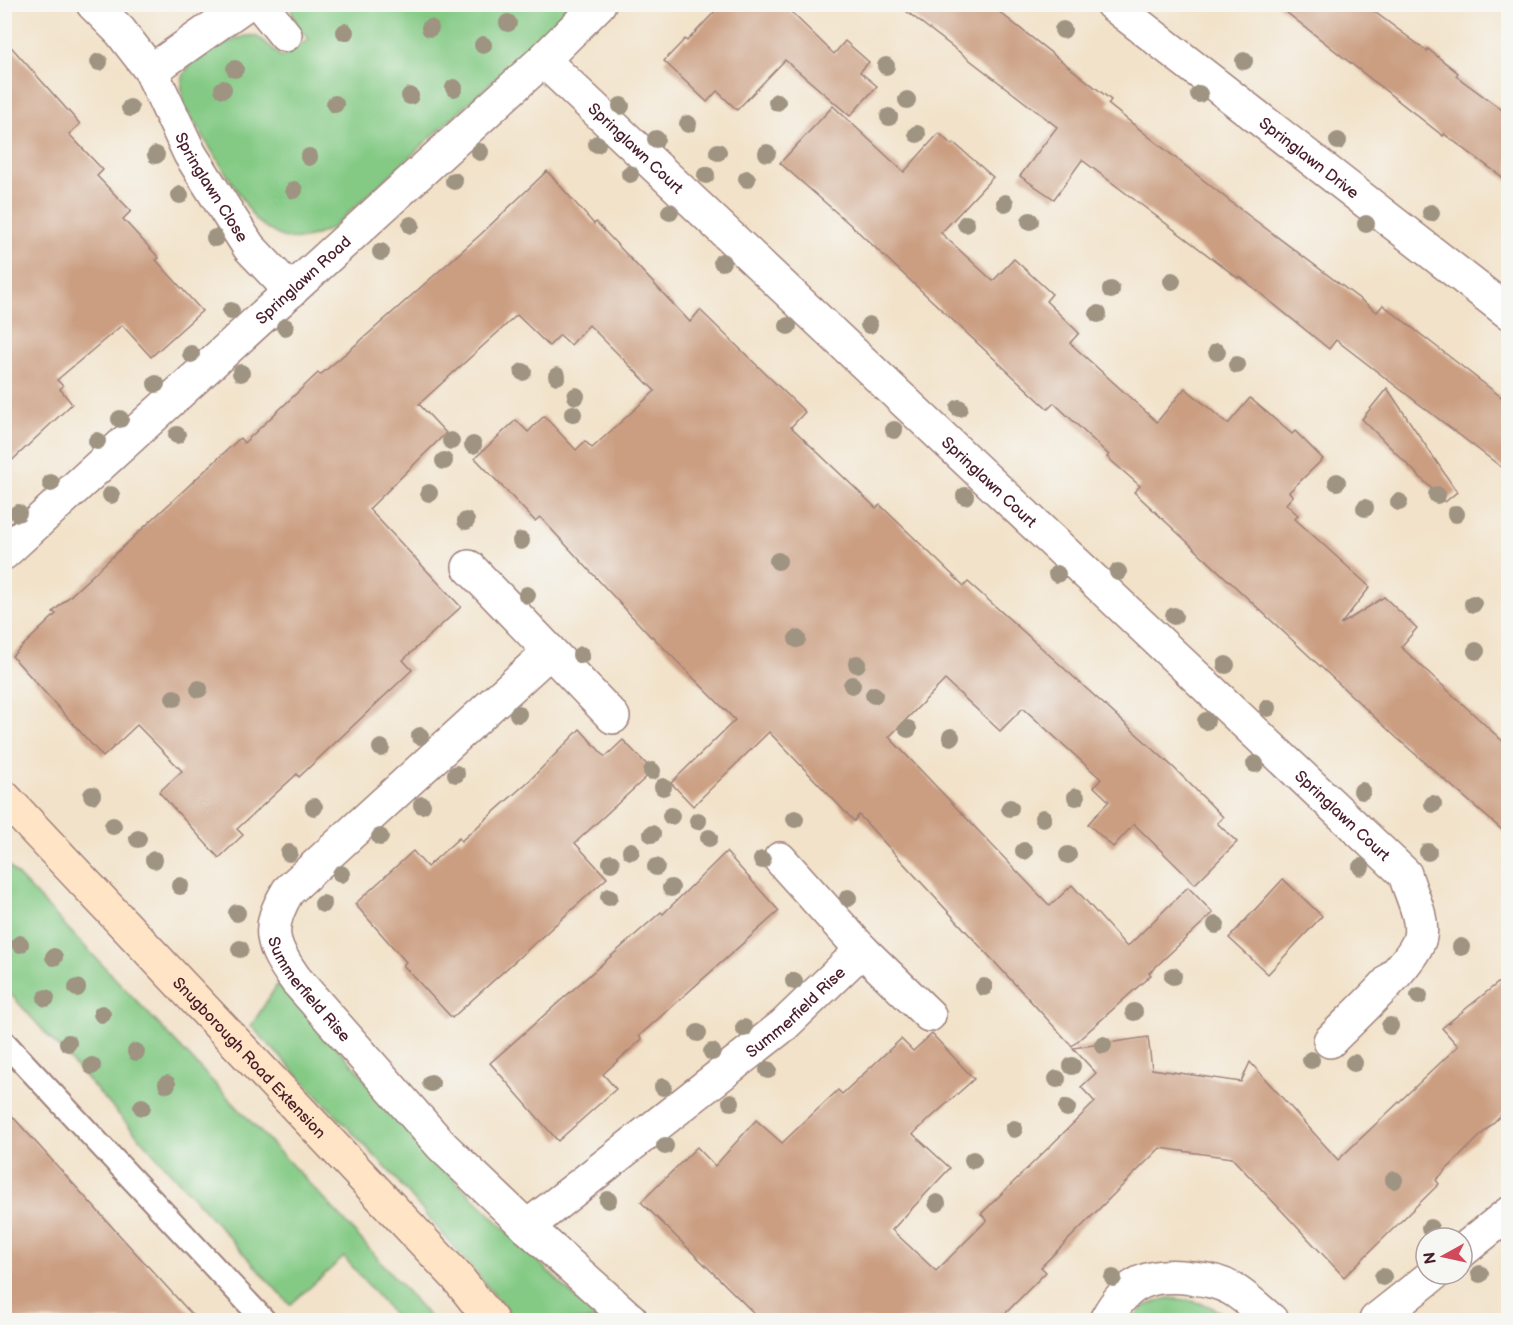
<svg xmlns="http://www.w3.org/2000/svg" width="1513" height="1325" viewBox="0 0 1513 1325" font-family="'Balsamiq Sans',sans-serif">
<style>
.green{fill:#84ca85;stroke:#677458;stroke-width:1.5}
.building{fill:#cb9e81}
.lines{fill:none;stroke-linecap:round;stroke-linejoin:round}
.service-casing{stroke:#9e807a;stroke-width:26}
.minor-casing{stroke:#9e807a;stroke-width:36}
.secondary-casing{stroke:#9e807a;stroke-width:36}
.service{stroke:#fff;stroke-width:22}
.minor{stroke:#fff;stroke-width:33}
.secondary{stroke:#ffe4c6;stroke-width:33}
.tree{fill:#9f9381}
.labels{text-anchor:middle;stroke-width:5;stroke-linejoin:round;paint-order:stroke}
.street-label{font-size:16px;fill:#4a1f2b;stroke:#f6f6f2}
</style>
<rect width="100%" height="100%" fill="#f6f6f2"/>
<filter id="ink" filterUnits="userSpaceOnUse"><feTurbulence type="fractalNoise" baseFrequency=".0167" numOctaves="2"/><feDisplacementMap in="SourceGraphic" scale="12" xChannelSelector="R" yChannelSelector="G"/><feConvolveMatrix kernelMatrix="1 2 1 2 8 2 1 2 1" color-interpolation-filters="sRGB"/></filter>
<filter id="wash" filterUnits="userSpaceOnUse"><feTurbulence type="fractalNoise" baseFrequency=".008" numOctaves="4" result="noise"/><feDisplacementMap in="SourceGraphic" scale="24" xChannelSelector="R" yChannelSelector="G"/><feGaussianBlur stdDeviation="1.35" result="paint"/><feColorMatrix in="noise" values="0 0 0 0 0 0 0 0 0 0 0 0 0 0 0 0 0 1.4 0 .05"/><feComposite in="paint" operator="in"/></filter>
<g filter="url(#wash)">
<rect width="100%" height="100%" fill="#f2e2c9"/>
<!-- green -->
<g class="green">
<path d="M290 5H570L522 54 332 228C298 245 284 244 255 219L183 105C182 94 179 78 188 68 197 57 241 32 255 36 264 39 274 50 281 57L309 39 297 26Z"/>
<polygon points="4,861 343,1219 432,1320 398,1320 344,1257 290,1305 5,988"/>
<polygon points="279,982 458,1183 598,1320 516,1320 389,1171 251,1026"/>
<path d="M1168 1298C1194 1300 1212 1304 1232 1320H1130L1145 1306Z"/>
</g>
<g id="blocks">
<!-- building -->
<g class="building">
<polygon points="722,4 783,4 834,54 845,41 869,62 860,72 877,86 850,116 785,60 737,110 717,91 707,102 664,61 685,39 687,41"/>
<polygon points="897,4 989,4 1111,100 1108,104 1236,206 1377,312 1383,305 1509,403 1509,473 1336,340 1329,349 1239,276 1238,278 1082,160 1054,199 1020,176 1057,127"/>
<polygon points="1276,4 1364,4 1427,51 1428,49 1458,73 1456,76 1509,115 1509,182 1444,134 1443,136"/>
<polygon points="4,39 80,124 69,134 103,170 97,176 131,211 123,219 159,258 156,260 202,311 151,357 122,325 57,380 63,386 60,389 72,404 4,468"/>
<polygon points="833,106 904,172 939,133 952,145 954,143 993,177 941,233 993,281 1014,259 1052,294 1046,301 1079,333 1070,343 1157,422 1185,388 1228,424 1250,398 1292,434 1295,431 1323,459 1289,492 1293,496 1286,504 1298,515 1295,519 1370,587 1340,625 1384,597 1417,628 1401,647 1509,747 1509,836 1398,739 1134,492 1140,486 1107,457 1109,455 1054,403 1048,409 853,227 780,163"/>
<polygon points="547,171 594,224 596,222 690,322 700,310 805,412 791,427 876,508 880,505 964,586 968,582 1024,632 1173,767 1223,817 1217,823 1237,842 1195,884 1134,824 1113,847 1088,824 1109,801 1094,787 1101,779 1023,708 1000,731 945,680 889,737 1050,906 1072,885 1127,947 1188,887 1213,913 1149,973 1151,975 1072,1046 859,815 854,821 769,732 693,806 671,783 735,720 652,636 651,637 540,517 535,521 475,458 516,420 528,432 544,416 576,450 585,441 592,448 655,391 589,325 571,345 560,335 549,346 517,315 419,404 446,433 369,509 461,607 403,660 412,670 299,777 297,774 237,829 243,835 219,858 159,792 182,771 137,725 103,757 12,656 56,614 53,612 240,438 244,443 318,373 320,375 359,342 480,235"/>
<polygon points="1387,388 1457,492 1445,502 1362,419"/>
<polygon points="580,729 605,757 623,740 653,771 575,843 607,878 452,1018 403,965 406,962 355,904 413,851 427,867 459,838 461,841 530,780"/>
<polygon points="726,852 779,911 639,1036 642,1039 603,1074 616,1089 558,1141 490,1063 661,912 663,914"/>
<polygon points="1283,879 1322,916 1268,974 1229,938"/>
<polygon points="1509,974 1509,1107 1436,1180 1439,1184 1344,1277 1232,1158 1160,1148 1041,1267 1046,1272 999,1320 761,1320 641,1202 697,1147 715,1166 756,1120 782,1143 838,1090 842,1094 901,1039 913,1051 932,1034 974,1079 913,1134 950,1168 892,1230 936,1271 987,1220 981,1214 1095,1102 1081,1087 1096,1073 1073,1048 1148,1037 1152,1069 1241,1082 1250,1062 1338,1160 1458,1046 1442,1028"/>
<polygon points="4,1107 123,1239 197,1320 4,1320"/>
</g>
</g>
</g>
<g filter="url(#ink)">
<use href="#blocks" fill-opacity="0" stroke="#9e807a" stroke-width="1.5"/>
<g class="lines">
<defs>
<polyline id="service" points="4,1042 264,1320"/>
<g id="minor">
<path id="s1" d="M93 4 120 31 151 71 190 154 249 247 291 291"/>
<polyline points="260,4 285,35"/>
<path id="s2" d="M1112 4 1508 312"/>
<path id="s3" d="M543 60 1405 874C1410 893 1424 917 1420 937 1415 962 1350 1020 1330 1041"/>
<polyline points="151,71 246,4"/>
<path id="s4" d="M4 553 543 60 599 4"/>
<polyline points="469,567 613,717"/>
<path id="s5" d="M548 653 288 891C265 929 271 945 296 980L442 1146 527 1227 631 1320"/>
<polyline points="780,859 862,950 929,1015"/>
<path id="s6" d="M527 1227 784 1025 862 950"/>
<polyline points="1462,1251 1508,1214"/>
<path d="M1106 1320C1126 1282 1150 1272 1192 1278 1205 1279 1220 1282 1232 1289 1246 1297 1259 1310 1271 1320"/>
<polyline points="1376,1320 1434,1274"/>
</g>
<g id="secondary">
<path id="s7" d="M4 797 456 1276 491 1320"/>
</g>
</defs>
<!-- service casing -->
<use href="#service" class="service-casing"/>
<!-- minor casing -->
<use href="#minor" class="minor-casing"/>
<!-- secondary casing -->
<use href="#secondary" class="secondary-casing"/>
<!-- service -->
<use href="#service" class="service"/>
<!-- minor -->
<use href="#minor" class="minor"/>
<!-- secondary -->
<use href="#secondary" class="secondary"/>
</g>
<!-- trees -->
<g class="tree">
<circle cx="508" cy="23" r="9"/>
<circle cx="430" cy="28" r="9"/>
<circle cx="1063" cy="30" r="9"/>
<circle cx="345" cy="32" r="9"/>
<circle cx="483" cy="45" r="9"/>
<circle cx="1244" cy="61" r="9"/>
<circle cx="99" cy="62" r="9"/>
<circle cx="886" cy="66" r="9"/>
<circle cx="235" cy="69" r="9"/>
<circle cx="454" cy="88" r="9"/>
<circle cx="223" cy="89" r="9"/>
<circle cx="1199" cy="94" r="9"/>
<circle cx="410" cy="96" r="9"/>
<circle cx="907" cy="100" r="9"/>
<circle cx="777" cy="102" r="9"/>
<circle cx="335" cy="104" r="9"/>
<circle cx="621" cy="106" r="9"/>
<circle cx="130" cy="108" r="9"/>
<circle cx="889" cy="117" r="9"/>
<circle cx="688" cy="124" r="9"/>
<circle cx="917" cy="134" r="9"/>
<circle cx="656" cy="139" r="9"/>
<circle cx="1338" cy="141" r="9"/>
<circle cx="597" cy="144" r="9"/>
<circle cx="480" cy="152" r="9"/>
<circle cx="718" cy="152" r="9"/>
<circle cx="767" cy="153" r="9"/>
<circle cx="156" cy="155" r="9"/>
<circle cx="309" cy="157" r="9"/>
<circle cx="630" cy="174" r="9"/>
<circle cx="706" cy="175" r="9"/>
<circle cx="747" cy="179" r="9"/>
<circle cx="454" cy="181" r="9"/>
<circle cx="294" cy="190" r="9"/>
<circle cx="180" cy="195" r="9"/>
<circle cx="1005" cy="203" r="9"/>
<circle cx="670" cy="212" r="9"/>
<circle cx="1431" cy="213" r="9"/>
<circle cx="1030" cy="221" r="9"/>
<circle cx="966" cy="224" r="9"/>
<circle cx="1366" cy="224" r="9"/>
<circle cx="411" cy="225" r="9"/>
<circle cx="215" cy="238" r="9"/>
<circle cx="381" cy="252" r="9"/>
<circle cx="722" cy="262" r="9"/>
<circle cx="1172" cy="281" r="9"/>
<circle cx="1111" cy="290" r="9"/>
<circle cx="231" cy="311" r="9"/>
<circle cx="1098" cy="314" r="9"/>
<circle cx="869" cy="325" r="9"/>
<circle cx="788" cy="326" r="9"/>
<circle cx="285" cy="327" r="9"/>
<circle cx="1217" cy="352" r="9"/>
<circle cx="191" cy="354" r="9"/>
<circle cx="1237" cy="365" r="9"/>
<circle cx="523" cy="372" r="9"/>
<circle cx="241" cy="373" r="9"/>
<circle cx="557" cy="376" r="9"/>
<circle cx="156" cy="384" r="9"/>
<circle cx="576" cy="396" r="9"/>
<circle cx="959" cy="408" r="9"/>
<circle cx="573" cy="414" r="9"/>
<circle cx="120" cy="419" r="9"/>
<circle cx="894" cy="430" r="9"/>
<circle cx="177" cy="435" r="9"/>
<circle cx="97" cy="441" r="9"/>
<circle cx="451" cy="441" r="9"/>
<circle cx="473" cy="445" r="9"/>
<circle cx="444" cy="461" r="9"/>
<circle cx="1337" cy="482" r="9"/>
<circle cx="51" cy="483" r="9"/>
<circle cx="429" cy="493" r="9"/>
<circle cx="111" cy="495" r="9"/>
<circle cx="1437" cy="495" r="9"/>
<circle cx="965" cy="496" r="9"/>
<circle cx="1399" cy="502" r="9"/>
<circle cx="1365" cy="508" r="9"/>
<circle cx="18" cy="513" r="9"/>
<circle cx="1456" cy="514" r="9"/>
<circle cx="466" cy="521" r="9"/>
<circle cx="521" cy="541" r="9"/>
<circle cx="778" cy="561" r="9"/>
<circle cx="1118" cy="572" r="9"/>
<circle cx="1057" cy="574" r="9"/>
<circle cx="527" cy="595" r="9"/>
<circle cx="1473" cy="604" r="9"/>
<circle cx="1174" cy="616" r="9"/>
<circle cx="797" cy="639" r="9"/>
<circle cx="1476" cy="651" r="9"/>
<circle cx="581" cy="655" r="9"/>
<circle cx="857" cy="664" r="9"/>
<circle cx="1226" cy="665" r="9"/>
<circle cx="852" cy="685" r="9"/>
<circle cx="199" cy="689" r="9"/>
<circle cx="874" cy="695" r="9"/>
<circle cx="174" cy="698" r="9"/>
<circle cx="1268" cy="708" r="9"/>
<circle cx="518" cy="714" r="9"/>
<circle cx="1206" cy="721" r="9"/>
<circle cx="908" cy="729" r="9"/>
<circle cx="420" cy="736" r="9"/>
<circle cx="951" cy="737" r="9"/>
<circle cx="381" cy="748" r="9"/>
<circle cx="1255" cy="764" r="9"/>
<circle cx="652" cy="771" r="9"/>
<circle cx="456" cy="774" r="9"/>
<circle cx="663" cy="787" r="9"/>
<circle cx="1362" cy="791" r="9"/>
<circle cx="92" cy="795" r="9"/>
<circle cx="1076" cy="797" r="9"/>
<circle cx="1433" cy="804" r="9"/>
<circle cx="422" cy="805" r="9"/>
<circle cx="314" cy="807" r="9"/>
<circle cx="1010" cy="808" r="9"/>
<circle cx="671" cy="816" r="9"/>
<circle cx="1043" cy="818" r="9"/>
<circle cx="795" cy="819" r="9"/>
<circle cx="698" cy="821" r="9"/>
<circle cx="113" cy="826" r="9"/>
<circle cx="652" cy="834" r="9"/>
<circle cx="380" cy="837" r="9"/>
<circle cx="709" cy="838" r="9"/>
<circle cx="138" cy="839" r="9"/>
<circle cx="631" cy="851" r="9"/>
<circle cx="1024" cy="851" r="9"/>
<circle cx="1428" cy="852" r="9"/>
<circle cx="289" cy="853" r="9"/>
<circle cx="1068" cy="855" r="9"/>
<circle cx="154" cy="860" r="9"/>
<circle cx="762" cy="860" r="9"/>
<circle cx="611" cy="863" r="9"/>
<circle cx="656" cy="867" r="9"/>
<circle cx="1361" cy="867" r="9"/>
<circle cx="341" cy="874" r="9"/>
<circle cx="180" cy="886" r="9"/>
<circle cx="671" cy="888" r="9"/>
<circle cx="609" cy="897" r="9"/>
<circle cx="848" cy="898" r="9"/>
<circle cx="323" cy="904" r="9"/>
<circle cx="237" cy="913" r="9"/>
<circle cx="1216" cy="925" r="9"/>
<circle cx="20" cy="944" r="9"/>
<circle cx="1461" cy="947" r="9"/>
<circle cx="240" cy="949" r="9"/>
<circle cx="54" cy="957" r="9"/>
<circle cx="1173" cy="976" r="9"/>
<circle cx="794" cy="981" r="9"/>
<circle cx="984" cy="987" r="9"/>
<circle cx="77" cy="988" r="9"/>
<circle cx="1419" cy="996" r="9"/>
<circle cx="46" cy="998" r="9"/>
<circle cx="1134" cy="1012" r="9"/>
<circle cx="102" cy="1014" r="9"/>
<circle cx="1390" cy="1026" r="9"/>
<circle cx="744" cy="1028" r="9"/>
<circle cx="698" cy="1033" r="9"/>
<circle cx="68" cy="1043" r="9"/>
<circle cx="1103" cy="1045" r="9"/>
<circle cx="136" cy="1052" r="9"/>
<circle cx="712" cy="1052" r="9"/>
<circle cx="1311" cy="1060" r="9"/>
<circle cx="1354" cy="1063" r="9"/>
<circle cx="92" cy="1066" r="9"/>
<circle cx="1072" cy="1066" r="9"/>
<circle cx="768" cy="1070" r="9"/>
<circle cx="1057" cy="1079" r="9"/>
<circle cx="431" cy="1083" r="9"/>
<circle cx="167" cy="1084" r="9"/>
<circle cx="663" cy="1087" r="9"/>
<circle cx="731" cy="1102" r="9"/>
<circle cx="142" cy="1107" r="9"/>
<circle cx="1067" cy="1108" r="9"/>
<circle cx="1014" cy="1129" r="9"/>
<circle cx="665" cy="1146" r="9"/>
<circle cx="973" cy="1160" r="9"/>
<circle cx="1394" cy="1180" r="9"/>
<circle cx="608" cy="1200" r="9"/>
<circle cx="937" cy="1203" r="9"/>
<circle cx="1430" cy="1228" r="9"/>
<circle cx="1480" cy="1274" r="9"/>
<circle cx="1383" cy="1277" r="9"/>
<circle cx="1113" cy="1278" r="9"/>
</g>
</g>
<g class="labels">
<!-- street labels -->
<g class="street-label">
<text dy="6" stroke="none"><textPath href="#s3" startOffset="128">Springlawn Court</textPath></text>
<text dy="6" stroke="none"><textPath href="#s2" startOffset="250">Springlawn Drive</textPath></text>
<text dy="6" stroke="none"><textPath href="#s1" startOffset="220">Springlawn Close</textPath></text>
<text dy="6" stroke="none"><textPath href="#s4" startOffset="405">Springlawn Road</textPath></text>
<text dy="6" stroke="none"><textPath href="#s3" startOffset="614">Springlawn Court</textPath></text>
<text dy="6" stroke="none"><textPath href="#s3" startOffset="1100">Springlawn Court</textPath></text>
<text dy="6" stroke="none"><textPath href="#s5" startOffset="465">Summerfield Rise</textPath></text>
<text dy="6" stroke="none"><textPath href="#s6" startOffset="344">Summerfield Rise</textPath></text>
<text dy="6" stroke="none"><textPath href="#s7" startOffset="358">Snugborough Road Extension</textPath></text>
</g>
</g>
<!-- margin -->
<rect width="1513" height="1325" fill="none" stroke="#f6f6f2" stroke-width="24"/>
<!-- north arrow -->
<g transform="translate(1444 1256) rotate(262)"><circle r="28" fill="#f6f6f2" stroke="#b1a0a2" stroke-width="1.5"/>
<path d="M0-4.5L10 22L0 15L-10 22Z" fill="#d1495b"/>
<text y="-9" font-size="16" font-weight="bold" text-anchor="middle" fill="#4a1f2b">N</text>
</g>
</svg>
